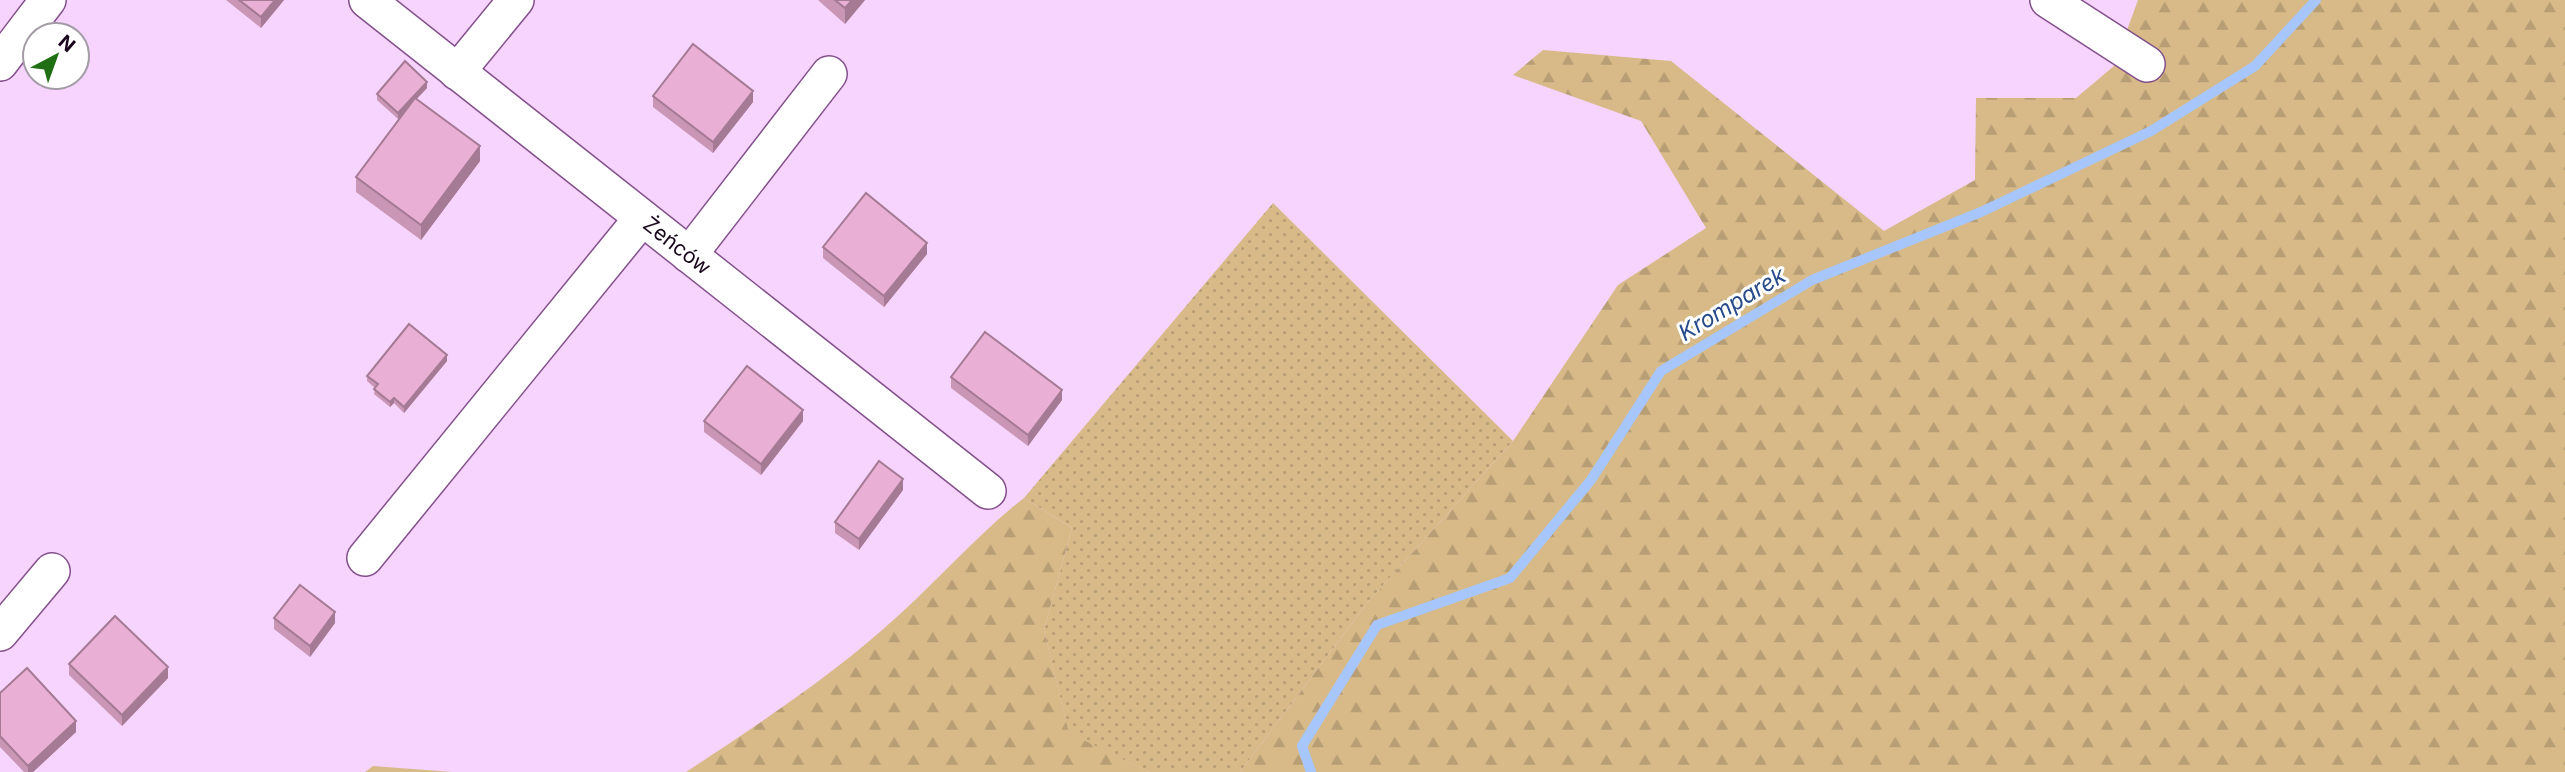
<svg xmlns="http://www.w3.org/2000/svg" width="2565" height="772" viewBox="0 0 2565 772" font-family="Inter,sans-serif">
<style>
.grass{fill:url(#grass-dots)}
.forest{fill:url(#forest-firs)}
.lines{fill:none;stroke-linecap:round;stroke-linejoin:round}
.stream{stroke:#a7c6fc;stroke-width:10}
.minor-casing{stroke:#83508c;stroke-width:38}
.minor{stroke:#fff;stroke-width:35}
.wall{fill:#c996b6}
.shaded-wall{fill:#a47a94}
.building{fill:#eaafd4;stroke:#a47a94;stroke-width:2}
.labels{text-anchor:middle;stroke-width:6;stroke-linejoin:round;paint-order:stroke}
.street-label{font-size:21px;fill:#1a061d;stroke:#fff}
.water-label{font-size:23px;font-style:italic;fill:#274b8a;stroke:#fff}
</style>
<defs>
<pattern id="grass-dots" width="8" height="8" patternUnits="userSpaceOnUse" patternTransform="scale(1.75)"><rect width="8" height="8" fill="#d7ba88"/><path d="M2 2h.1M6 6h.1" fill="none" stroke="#b89e75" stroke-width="1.8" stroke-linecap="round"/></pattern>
<pattern id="forest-firs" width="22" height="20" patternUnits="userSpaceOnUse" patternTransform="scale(1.75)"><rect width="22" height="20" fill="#d7ba88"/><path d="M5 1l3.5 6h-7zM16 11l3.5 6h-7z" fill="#b89e75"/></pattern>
</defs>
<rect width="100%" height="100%" fill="#f6d4fd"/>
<!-- grass -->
<polygon class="grass" points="1273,203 1513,441 1368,602 1240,772 1149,772 1069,734 1044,630 1072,528 1024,498"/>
<!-- forest -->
<g class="forest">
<polygon points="2138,0 2565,0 2565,772 1240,772 1368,602 1513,441 1618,285 1706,228 1641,121 1513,75 1543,50 1671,61 1884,231 1975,180 1976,98 2076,98 2114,66"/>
<path d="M1024 498 1072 528 1044 630 1069 733 1149 772H686C760 723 834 675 900 614 942 576 979 533 1024 498Z"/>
<polygon points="373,766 452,772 365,772"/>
</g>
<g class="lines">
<!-- stream -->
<polyline class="stream" points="1311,772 1302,746 1377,625 1510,578 1591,480 1661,371 1812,280 1981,212 2151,131 2255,66 2316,0"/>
<defs>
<g id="minor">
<polyline points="367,0 988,491"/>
<polyline points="2048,0 2147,64"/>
<polyline points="0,63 48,0"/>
<polyline points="457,72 516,0"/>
<polyline points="689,255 829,74"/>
<polyline points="365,558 642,218"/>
<polyline points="0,633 52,571"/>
</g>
</defs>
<!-- minor casing -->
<use href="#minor" class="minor-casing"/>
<!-- minor -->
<use href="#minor" class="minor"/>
</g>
<!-- wall -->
<g class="wall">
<polygon points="226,0 284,0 261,28"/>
<polygon points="818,0 865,0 845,24"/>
<polygon points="427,88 416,99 480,161 421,240 356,192 356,177 407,109 398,119 377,100 377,94"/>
<polygon points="653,96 753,102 713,153 653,107"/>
<polygon points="823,247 927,254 884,307 823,258"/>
<polygon points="447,361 404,413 394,403 390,407 374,394 375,388 367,381 367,376"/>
<polygon points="951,377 1062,400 1028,446 951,388"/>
<polygon points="704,421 803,421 761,475 704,432"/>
<polygon points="903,490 859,550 835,533 835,522"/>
<polygon points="274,618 335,623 310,657 274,629"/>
<polygon points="69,664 168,678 122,726 69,675"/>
<polygon points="0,693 76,732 33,772 24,772 0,747"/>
</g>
<!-- shaded-wall -->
<g class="shaded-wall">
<polygon points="275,0 284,0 261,28 261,17"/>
<polygon points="852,0 865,0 845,24 845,8"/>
<polygon points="427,82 427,88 398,119 398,113"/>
<polygon points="753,91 753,102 713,153 713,142"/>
<polygon points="480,146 480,161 421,240 421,225"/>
<polygon points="927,243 927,254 884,307 884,296"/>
<polygon points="447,355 447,361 404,413 404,407"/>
<polygon points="1062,390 1062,400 1028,446 1028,435"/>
<polygon points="394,398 394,403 390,407 390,402"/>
<polygon points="803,410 803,421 761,475 761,464"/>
<polygon points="903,479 903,490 859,550 859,539"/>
<polygon points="335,612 335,623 310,657 310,646"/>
<polygon points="168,667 168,678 122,726 122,715"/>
<polygon points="76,721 76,732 33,772 28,772 28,766"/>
</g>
<!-- building -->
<g class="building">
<polygon points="239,0 275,0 261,17"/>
<polygon points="835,0 852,0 845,8"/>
<polygon points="693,44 753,91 713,142 653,96"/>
<polygon points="405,61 427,82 398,113 377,94"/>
<polygon points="415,98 480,146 421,225 356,177"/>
<polygon points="866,193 927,243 884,296 823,247"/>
<polygon points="409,324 447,355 404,407 394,398 390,402 374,389 378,384 367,376"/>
<polygon points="985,332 1062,390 1028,435 951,377"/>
<polygon points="747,366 803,410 761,464 704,421"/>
<polygon points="879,461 903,479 859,539 835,522"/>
<polygon points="300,585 335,612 310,646 274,618"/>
<polygon points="115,616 168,667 122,715 69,664"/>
<polygon points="27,668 76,721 28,766 0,736 0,693"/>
</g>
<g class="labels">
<!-- street labels -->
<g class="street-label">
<text transform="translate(677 246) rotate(38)" y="7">Żeńców</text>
</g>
<!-- water labels -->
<g class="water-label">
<text transform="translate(1732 304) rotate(-31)" y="8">Kromparek</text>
</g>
</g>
<!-- north arrow -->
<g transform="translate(56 56) rotate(41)"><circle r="33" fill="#ffffff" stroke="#a39ba5" stroke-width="2"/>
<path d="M0-5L12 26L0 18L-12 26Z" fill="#216f14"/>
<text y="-10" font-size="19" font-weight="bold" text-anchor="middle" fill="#1a061d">N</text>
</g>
</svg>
